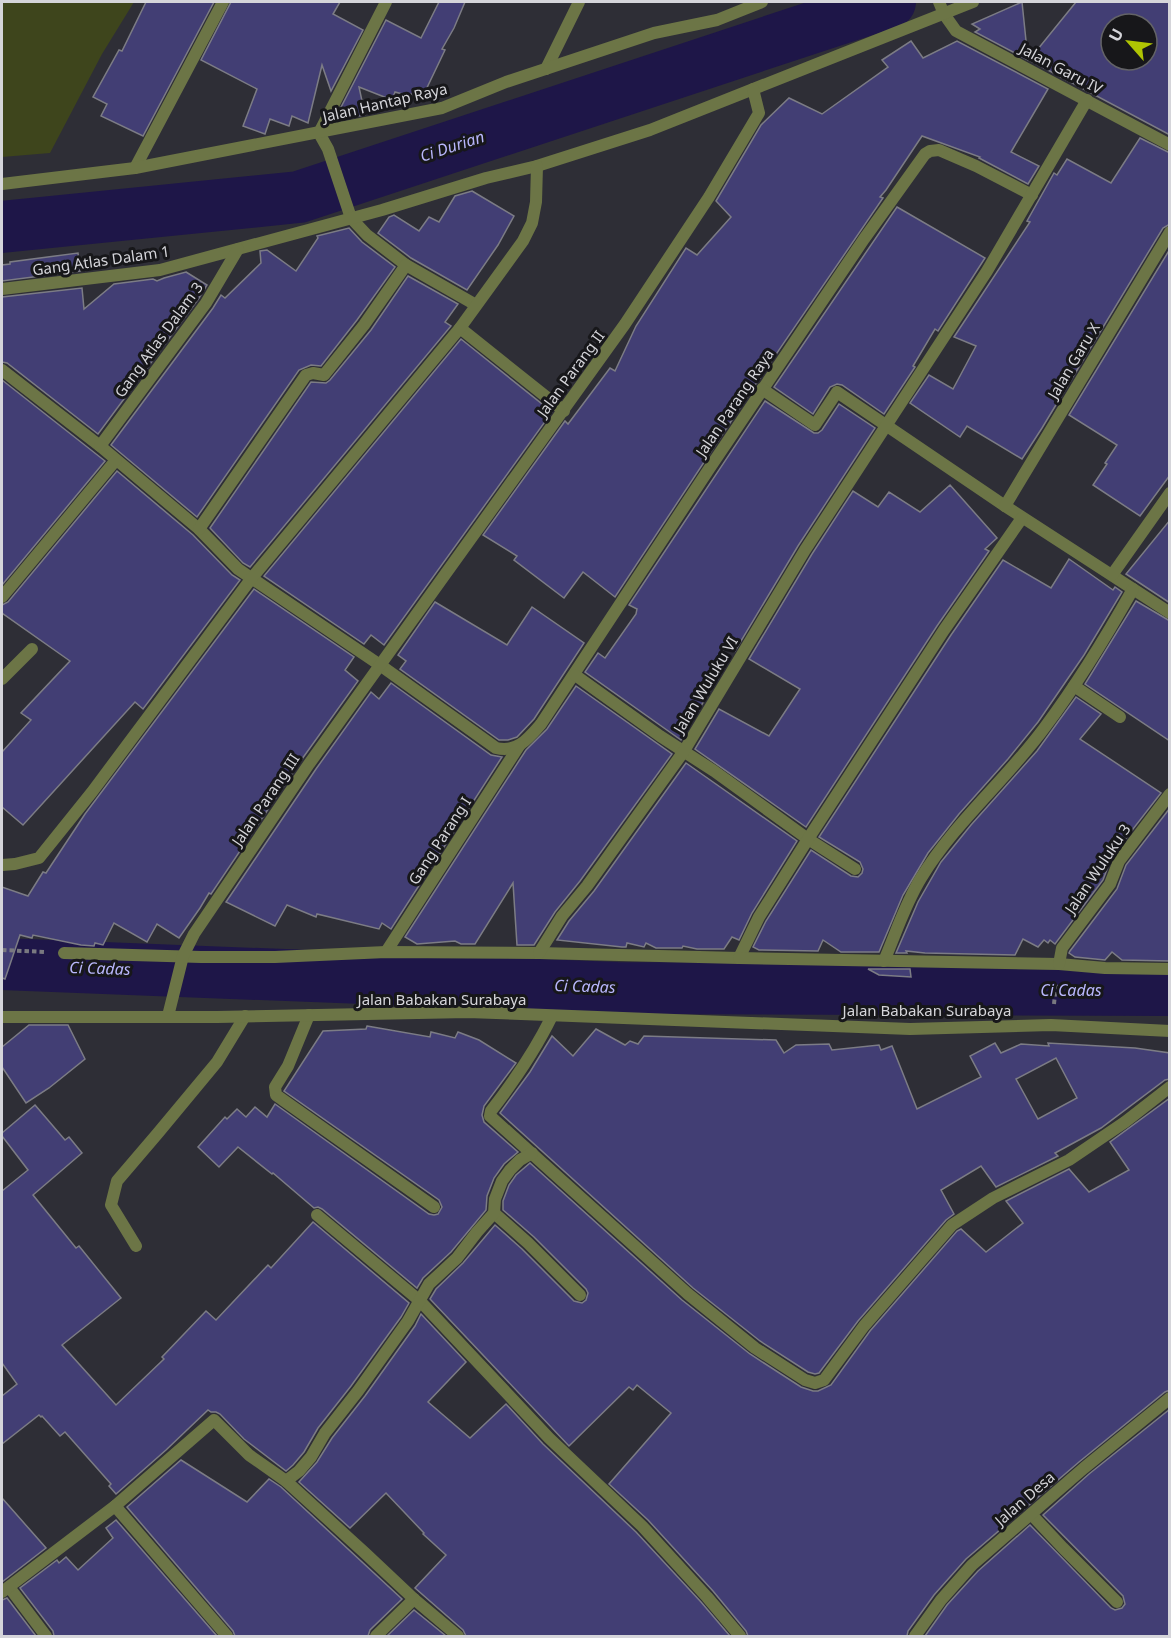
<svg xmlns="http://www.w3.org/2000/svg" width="1171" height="1638" viewBox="0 0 1171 1638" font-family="'Noto Sans',sans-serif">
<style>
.pitch{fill:#3e451c}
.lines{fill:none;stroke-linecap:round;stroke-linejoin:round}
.river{stroke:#1e1648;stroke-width:52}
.building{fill:#423e74;stroke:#7c7c85;stroke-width:1.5;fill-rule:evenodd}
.path{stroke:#797980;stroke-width:4;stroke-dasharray:4.5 3;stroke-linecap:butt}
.lane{stroke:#6c7546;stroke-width:12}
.street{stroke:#6c7546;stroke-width:12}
.labels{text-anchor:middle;stroke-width:6;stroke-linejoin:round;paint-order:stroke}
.street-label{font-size:15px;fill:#d5d5da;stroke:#17171a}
.water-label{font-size:16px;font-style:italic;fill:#b8b6fb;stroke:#17171a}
</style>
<rect width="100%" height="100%" fill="#2e2e36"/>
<!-- pitch -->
<polygon class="pitch" points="2,2 134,2 102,54 50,153 2,157"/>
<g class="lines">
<!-- river -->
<g class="river">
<polyline points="2,227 299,197 890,2"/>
<polyline points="2,964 617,988 1170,990"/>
</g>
</g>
<!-- building -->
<g class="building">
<polygon points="146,2 214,2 143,136 101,116 107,104 93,97 119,50 122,51"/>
<polygon points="231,2 340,2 333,14 363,30 331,91 322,65 308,123 292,116 289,126 270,119 265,134 243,126 257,89 201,60"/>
<polygon points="439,2 465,2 454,28 442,49 445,50 422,98 411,94 410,96 395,92 392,100 359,87 365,115 341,119 338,113 386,20 421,38"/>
<polygon points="1022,2 1028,60 975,32 980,29 972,24"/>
<path d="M1076 2H1170V135L1029 60ZM1111 24H1147V60H1111Z"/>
<polygon points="911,41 923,58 957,41 1048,89 1011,152 1039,166 1028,184 979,158 980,157 922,136 886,190 880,197 883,198 755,385 615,597 583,572 564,598 514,560 517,556 483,535 565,421 568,424 610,368 615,371 636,326 686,248 697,255 731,217 716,201 761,125 789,98 822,114 888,67 882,60"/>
<polygon points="1140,138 1170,153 1170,224 1163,228 1042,428 1022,459 967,426 960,437 910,403 929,375 953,389 976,346 954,337 1030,222 1027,221 1054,173 1057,175 1067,159 1111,183"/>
<polygon points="472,191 514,216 498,245 467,290 411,258 378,233 389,217 394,215 419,231 429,217 439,222 455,196"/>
<polygon points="897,207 985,258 938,331 935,329 913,366 915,367 884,414 842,385 837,384 830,387 813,414 774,387"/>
<polygon points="349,228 362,242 395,267 357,320 321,366 311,365 299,370 197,517 111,445 213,308 221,295 225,298 261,263 260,251 267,250 296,271 318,238 317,236"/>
<polygon points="1170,249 1170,475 1140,516 1093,485 1107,464 1105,463 1117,445 1069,415"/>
<polygon points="78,253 80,271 2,281 2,265 10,264 10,262"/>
<polygon points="186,272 207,285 199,298 98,434 7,363 2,362 2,297 82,288 84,309 114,284 153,279 157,281 164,278"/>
<polygon points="408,276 458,304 445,322 451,326 250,567 243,563 210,528 311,382 326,383 330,380 371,330"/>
<polygon points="461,339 552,412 384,645 371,635 364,644 264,576"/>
<polygon points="2,380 105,461 2,585"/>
<polygon points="765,401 814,433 818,433 822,430 839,404 875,428 798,546 735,651 726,646 699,697 704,701 681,740 585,672 598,653 605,658 636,614 637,609 629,605"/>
<polygon points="117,471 193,535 232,575 240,580 143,709 135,702 23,825 2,807 2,752 31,720 21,713 70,661 2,613 2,605 8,602"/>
<polygon points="950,485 997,538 985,549 989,551 937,626 806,827 695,749 719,709 769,736 800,689 749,659 812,554 853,491 878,507 889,492 920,512"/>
<polygon points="1170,520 1170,603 1126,574"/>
<polygon points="1069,559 1113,590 1115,587 1122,592 1084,655 1038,722 1008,759 959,814 928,853 903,895 879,952 841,952 823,940 818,951 759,950 753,947 766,921 811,850 851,876 858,877 862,873 863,869 860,862 819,837 951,635 1003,560 1051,588"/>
<polygon points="254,589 354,657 345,670 358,681 302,759 211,894 209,893 200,908 179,938 157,924 147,942 114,923 103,945 95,943 94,946 81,945 33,935 32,938 20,935 5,979 2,978 2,887 28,896 43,872 46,873 85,814"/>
<polygon points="1136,601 1170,621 1170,741 1085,684"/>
<polygon points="435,602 507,645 532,607 584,643 534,719 517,737 508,740 499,740 400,669 406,661 398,655"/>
<polygon points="391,683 491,755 502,757 391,929 382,923 379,929 317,914 316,917 287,905 275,926 226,902 316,769 371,692 379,699"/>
<polygon points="576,686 672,754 580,881 555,912 534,945 517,945 513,883 475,944 461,944 455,941 417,944 405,937 526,750 547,729"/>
<polygon points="1076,697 1101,714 1080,739 1161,793 1112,856 1103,880 1055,944 1050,940 1048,943 1044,940 1038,947 1023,939 1015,955 925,953 906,951 907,953 896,953 918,902 941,862 971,825 1037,751"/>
<polygon points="686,763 797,841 752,913 739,940 732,937 724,949 697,949 683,946 682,948 656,948 646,943 644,947 627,943 626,947 622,947 557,940 569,921 594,891"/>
<polygon points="1170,808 1170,961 1122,960 1112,952 1105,960 1075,957 1069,953 1070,951 1117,889 1126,865"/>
<polygon points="868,969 910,969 911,977 879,975"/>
<polygon points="29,1025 68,1025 85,1059 49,1088 26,1103 2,1067 2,1047"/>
<polygon points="367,1026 430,1037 431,1032 455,1038 458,1032 479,1040 516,1063 484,1106 482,1115 484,1122 518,1152 504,1164 494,1178 487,1196 486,1210 451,1252 423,1278 417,1288 322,1209 318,1207 314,1208 273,1173 272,1174 238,1147 219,1167 198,1147 225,1117 227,1119 237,1109 246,1117 255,1107 267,1117 275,1104 429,1214 434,1215 438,1214 442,1207 439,1200 284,1091 323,1031 366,1029"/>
<path d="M596 1029 625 1045 630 1041 638 1044 644 1036 776 1040 784 1053 796 1045 829 1044 832 1050 879 1045 881 1050 892 1046 917 1109 981 1077 970 1056 995 1043 1001 1053 1021 1044 1049 1046 1048 1043 1135 1048 1170 1053V1079L1165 1080 1101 1128 1055 1153 1058 1156 996 1187 981 1166 941 1190 954 1214 946 1220 858 1321 819 1373 815 1374 808 1372 760 1341 693 1288 500 1113 530 1072 552 1036 573 1056ZM1056 1058 1077 1098 1038 1119 1016 1079Z"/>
<polygon points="1170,1098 1170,1390 1165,1392 1079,1462 966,1559 934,1595 908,1631 907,1636 748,1636 746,1631 713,1591 648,1520 609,1484 671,1413 637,1385 633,1390 629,1387 569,1446 430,1299 436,1289 463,1263 495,1225 522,1249 574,1301 582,1303 586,1300 588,1293 586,1289 534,1237 503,1210 503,1201 509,1185 516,1175 530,1163 682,1300 750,1354 801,1387 813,1391 818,1391 831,1385 870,1331 957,1231 961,1229 986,1252 1023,1223 1006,1201 1069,1169 1089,1192 1129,1170 1110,1142"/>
<polygon points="35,1105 65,1140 69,1137 82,1153 33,1195 76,1248 79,1246 121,1298 62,1345 116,1405 164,1359 162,1357 206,1311 216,1320 268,1265 271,1268 313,1222 409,1303 401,1317 351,1386 318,1428 304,1452 293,1465 286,1471 244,1439 220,1414 216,1412 211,1412 208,1410 166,1450 116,1494 109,1486 111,1484 65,1432 60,1436 42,1416 41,1417 39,1415 2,1444 2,1396 17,1384 2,1363 2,1191 28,1170 2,1136 2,1133"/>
<polygon points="421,1314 466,1362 428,1402 470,1438 506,1404 543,1444 636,1532 701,1602 730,1636 466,1636 463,1630 415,1588 446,1555 423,1534 424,1533 386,1493 350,1528 299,1482 317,1462 332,1438 365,1396 415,1326"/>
<polygon points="1170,1409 1170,1636 925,1636 947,1605 978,1571 1030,1525 1111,1608 1115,1610 1122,1608 1125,1604 1123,1596 1043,1515 1089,1474"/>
<polygon points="181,1460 247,1502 269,1479 281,1487 402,1599 370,1630 368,1636 235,1636 233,1631 127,1507"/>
<polygon points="2,1498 46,1548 2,1582"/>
<polygon points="116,1520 217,1636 54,1636 53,1631 20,1588 57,1560 59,1563 66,1557 78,1570 113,1538 106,1528"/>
<polygon points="7,1598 36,1636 2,1636 2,1600"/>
<polygon points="414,1610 446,1636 387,1636"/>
</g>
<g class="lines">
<!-- path -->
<g class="path">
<polyline points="2,950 46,952"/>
<polyline points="1054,1004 1056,984"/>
</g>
<!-- lane -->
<polyline class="lane" points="136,1246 111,1205 117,1181 158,1133 217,1062 245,1016"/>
<!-- street -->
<g class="street">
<polyline points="386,2 319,133 328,149 351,218 367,235 406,265 476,305"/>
<polyline points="939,2 944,14 956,31 1170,145"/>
<polyline points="546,69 579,2"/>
<polyline points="135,168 223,2"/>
<polyline points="2,184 135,168 442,108 506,82 654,33 717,20 762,2"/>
<polyline points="2,289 160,270 382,210 486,178 537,166 650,130 973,2"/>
<polyline points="460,328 564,411"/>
<path d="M2 370 100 446 199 529 238 569 380 665 496 748C517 753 528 739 541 724L709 469 864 239 925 154 930 151 939 150 976 166 1032 195"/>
<polyline points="762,389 815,425 837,392 1005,506 1170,613"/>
<polyline points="100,446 206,303 238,249"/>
<polyline points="1005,506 1170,232"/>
<polyline points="199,529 306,375 313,373 324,375 364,325 406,265"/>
<polyline points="1112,575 1170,493"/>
<polyline points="2,597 116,460"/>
<polyline points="575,675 660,736 714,771 808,839 855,869"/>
<polyline points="2,679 32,649"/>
<polyline points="1074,686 1120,717"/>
<polyline points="2,865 15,864 39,858 92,792 251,579 460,328 523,241 532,223 536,202 537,166"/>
<polyline points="386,952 519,746"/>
<polyline points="64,953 201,957 275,957 386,952 539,953 739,958 759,917 808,839 944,630 1022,518"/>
<polyline points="539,953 562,916 587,886 684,751 805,550 987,271 1087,100"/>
<polyline points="739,958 1059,964 1105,968 1170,969"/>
<path d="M884 961C896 933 905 904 921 878 955 822 1007 779 1045 727 1078 683 1106 637 1133 589"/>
<polyline points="1059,964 1062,948 1110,884 1119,861 1170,794"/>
<polyline points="309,1015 288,1066 275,1087 276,1095 434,1207"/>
<polyline points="168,1016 183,956 194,934 309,764 625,324 709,197 759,113 753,89"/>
<path d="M552 1016C535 1051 515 1080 491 1111L490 1116 688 1294 755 1348 805 1380 815 1383 824 1380 864 1326 952 1225 993 1198 1069 1160 1125 1122 1170 1087"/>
<polyline points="2,1017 217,1017 468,1012 910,1029 1051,1025 1170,1031"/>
<polyline points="494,1213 528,1243 580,1295"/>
<polyline points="317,1215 420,1301 549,1438 642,1526 707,1597 740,1636"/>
<polyline points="286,1481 299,1471 311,1457 325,1433 358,1391 408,1321 429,1284 457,1258 477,1232 494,1213 495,1199 502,1181 510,1170 520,1160 532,1153"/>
<polyline points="115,1506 227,1636"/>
<polyline points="1031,1514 1063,1548 1117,1602"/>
<polyline points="9,1587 46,1636"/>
<polyline points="2,1592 115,1506 214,1420 249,1455 286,1481 365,1553 414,1599 458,1636"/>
<polyline points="376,1636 414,1599"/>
<polyline points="915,1636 941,1600 972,1565 1084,1468 1170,1398"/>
</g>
</g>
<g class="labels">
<!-- street labels -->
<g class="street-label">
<text transform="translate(1061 69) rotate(28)" y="5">Jalan Garu IV</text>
<text transform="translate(385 103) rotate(-13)" y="5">Jalan Hantap Raya</text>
<text transform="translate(101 261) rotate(-8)" y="5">Gang Atlas Dalam 1</text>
<text transform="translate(159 340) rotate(-54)" y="5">Gang Atlas Dalam 3</text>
<text transform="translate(1074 361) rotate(-59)" y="5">Jalan Garu X</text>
<text transform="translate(571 374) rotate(-54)" y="5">Jalan Parang II</text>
<text transform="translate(735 403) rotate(-56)" y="5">Jalan Parang Raya</text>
<text transform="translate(706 685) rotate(-59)" y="5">Jalan Wuluku VI</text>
<text transform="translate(266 800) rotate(-56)" y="5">Jalan Parang III</text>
<text transform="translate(440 841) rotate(-57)" y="5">Gang Parang I</text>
<text transform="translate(1098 869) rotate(-56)" y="5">Jalan Wuluku 3</text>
<text x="442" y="1005">Jalan Babakan Surabaya</text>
<text x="927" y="1016">Jalan Babakan Surabaya</text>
<text transform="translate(1025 1499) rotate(-41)" y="5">Jalan Desa</text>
</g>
<!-- water labels -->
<g class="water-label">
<text transform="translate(452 146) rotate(-18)" y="6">Ci Durian</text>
<text transform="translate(100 968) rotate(2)" y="6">Ci Cadas</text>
<text transform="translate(585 986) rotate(2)" y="6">Ci Cadas</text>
<text x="1071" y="996">Ci Cadas</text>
</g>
</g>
<!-- border -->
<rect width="1171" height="1638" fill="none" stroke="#d5d5da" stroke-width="6"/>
<!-- north arrow -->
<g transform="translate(1129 42) rotate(298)"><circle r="28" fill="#17171a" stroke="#636367" stroke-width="1.5"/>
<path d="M0-4.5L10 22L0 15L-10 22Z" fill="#b0c503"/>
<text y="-9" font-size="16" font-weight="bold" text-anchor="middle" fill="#d5d5da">U</text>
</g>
</svg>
